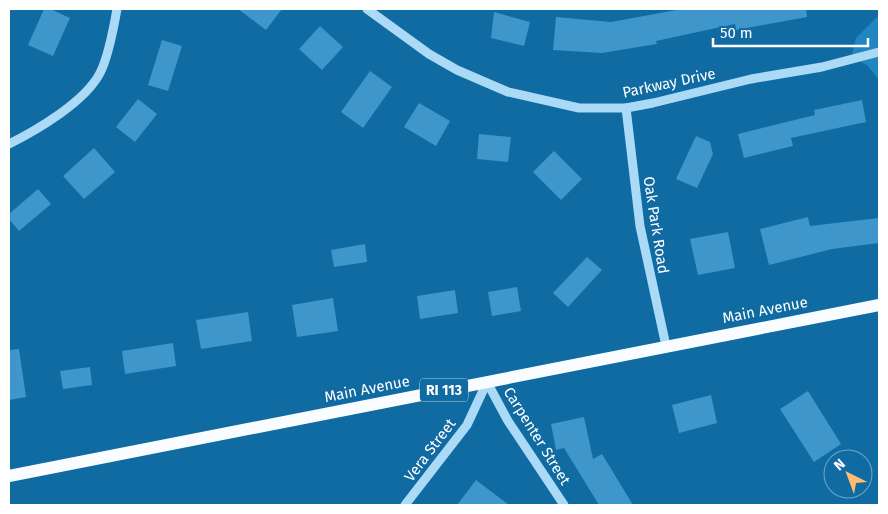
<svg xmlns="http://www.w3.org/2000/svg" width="888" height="514" viewBox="0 0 888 514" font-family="'Fira Sans',sans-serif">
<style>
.green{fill:#2085c0}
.building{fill:#3e96cb}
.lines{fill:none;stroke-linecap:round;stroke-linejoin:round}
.minor{stroke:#abdaf6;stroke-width:9}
.major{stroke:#f9fdff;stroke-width:12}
.labels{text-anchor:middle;stroke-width:4;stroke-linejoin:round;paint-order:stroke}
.shield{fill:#106ba3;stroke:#b7d3e3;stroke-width:1}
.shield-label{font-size:14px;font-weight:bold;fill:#fff}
.street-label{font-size:15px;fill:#fff;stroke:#106ba3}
</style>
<rect width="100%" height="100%" fill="#106ba3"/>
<!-- green -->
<polygon class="green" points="879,15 879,80 867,65 851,58 856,38"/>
<!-- building -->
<g class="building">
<polygon points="44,9 50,9 70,18 53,56 28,45"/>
<polygon points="238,9 282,9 266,30"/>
<polygon points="682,9 806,9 807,17 736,30 735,24 656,41 657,44 602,53 553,50 556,17 611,22"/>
<polygon points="494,12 530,22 524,46 491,38"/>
<polygon points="320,26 343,47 322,70 299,49"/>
<polygon points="162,40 182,46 168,91 148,85"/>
<polygon points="370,71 392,87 363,128 341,112"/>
<polygon points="138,99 157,114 135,142 116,127"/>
<polygon points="862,100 866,122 791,138 793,146 744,158 738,134 815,115 814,110"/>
<polygon points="419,103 450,121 436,146 404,127"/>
<polygon points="479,134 511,137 508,162 477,159"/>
<polygon points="696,136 710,142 713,154 697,188 676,179"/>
<polygon points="94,148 115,172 84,199 63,176"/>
<polygon points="554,151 582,179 561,200 533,172"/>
<polygon points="38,189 51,204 19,231 9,219 9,214"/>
<polygon points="808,217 810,226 879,218 879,243 832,249 769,265 760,229"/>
<polygon points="728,232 735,268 698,275 690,239"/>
<polygon points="365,244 367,262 334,267 331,250"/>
<polygon points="587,257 602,270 568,307 553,293"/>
<polygon points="517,287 521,311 492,316 488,292"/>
<polygon points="455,290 458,313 420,319 417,296"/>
<polygon points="333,298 338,331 297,337 292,305"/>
<polygon points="248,312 252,341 201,349 196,320"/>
<polygon points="173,343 176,366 125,374 122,351"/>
<polygon points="19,349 26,397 9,400 9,350"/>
<polygon points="90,367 92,385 63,389 60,371"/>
<polygon points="808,391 841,444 814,462 780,409"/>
<polygon points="711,395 717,423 679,433 672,405"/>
<polygon points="584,417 593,459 602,454 633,505 599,505 564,448 556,450 551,424"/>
<polygon points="476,480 509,505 457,505"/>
</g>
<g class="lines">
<!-- minor -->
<g class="minor">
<polyline points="367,9 429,54 457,70 508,92 579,108 626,108 653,103 751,79 822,67 879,52"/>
<polyline points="626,108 640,226 666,346"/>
<path d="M9 144C37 130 85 102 100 73 108 58 114 26 117 9"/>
<polyline points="487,382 508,421 564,505"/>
<polyline points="405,505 467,425 487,382"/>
</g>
<!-- major -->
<polyline class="major" points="9,476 879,305"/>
</g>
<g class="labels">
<!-- shield labels -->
<rect class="shield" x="420" y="378.5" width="48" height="23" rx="4"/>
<g class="shield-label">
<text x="444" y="395">RI 113</text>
</g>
<!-- street labels -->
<g class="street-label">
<text transform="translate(669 83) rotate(-12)" y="5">Parkway Drive</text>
<text transform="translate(656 225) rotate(81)" y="5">Oak Park Road</text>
<text transform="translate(765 310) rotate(-11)" y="5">Main Avenue</text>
<text transform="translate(367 389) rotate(-11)" y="5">Main Avenue</text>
<text transform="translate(537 436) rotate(58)" y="5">Carpenter Street</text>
<text transform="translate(430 450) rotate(-53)" y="5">Vera Street</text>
</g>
</g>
<!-- border -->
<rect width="888" height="514" fill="none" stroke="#ffffff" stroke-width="20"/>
<!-- north arrow -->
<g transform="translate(848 474) rotate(318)"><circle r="24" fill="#106ba3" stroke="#70a6c8"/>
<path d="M0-4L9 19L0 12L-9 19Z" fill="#ffbc6f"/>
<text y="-8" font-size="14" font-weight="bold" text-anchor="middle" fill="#ffffff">N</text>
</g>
<!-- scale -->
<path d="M713 38v8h155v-8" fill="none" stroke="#ffffff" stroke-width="2.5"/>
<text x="720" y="38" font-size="15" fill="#ffffff" stroke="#106ba3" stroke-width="4" paint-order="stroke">50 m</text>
</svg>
